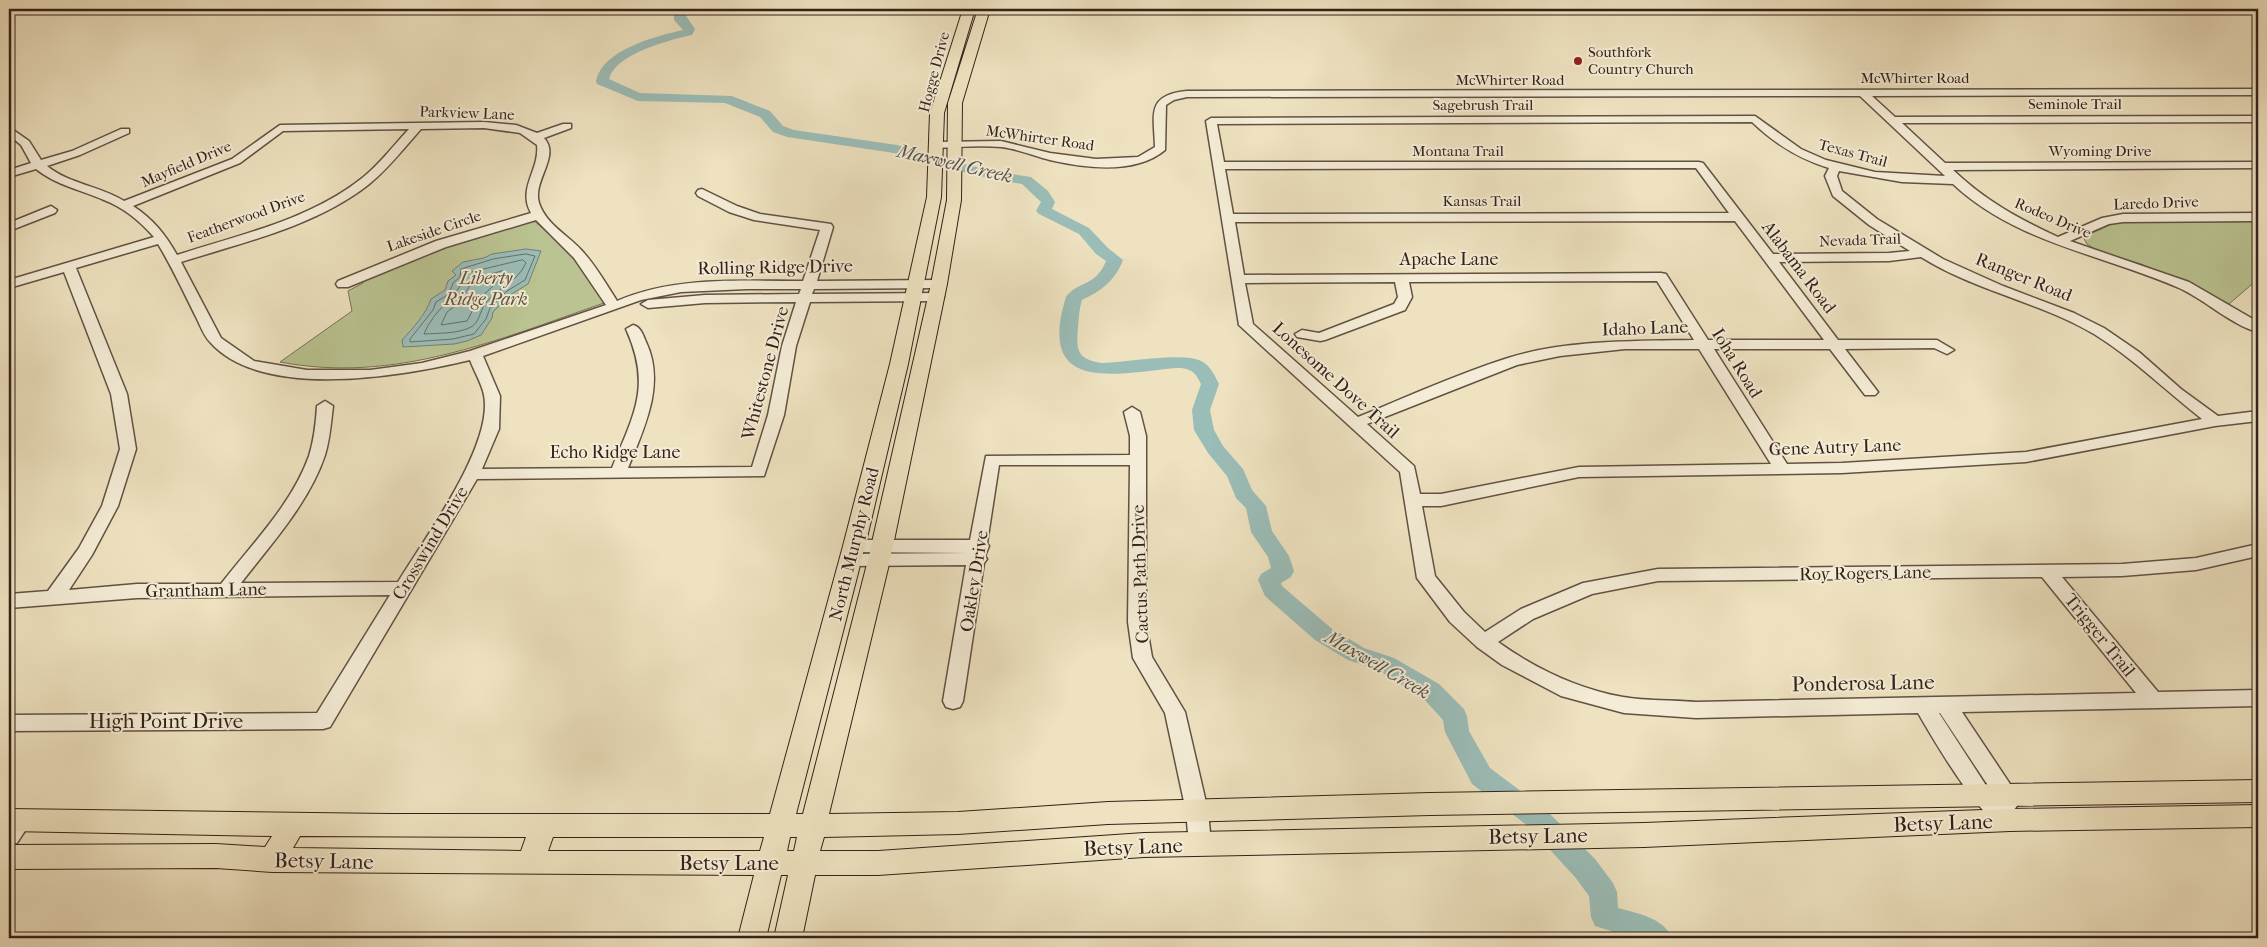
<svg xmlns="http://www.w3.org/2000/svg" width="2267" height="947" viewBox="0 0 2267 947" font-family="'IM FELL French Canon',serif">
<style>
.green{fill:#bac391;stroke:#777255}
.water{fill:#9bbdb8;stroke:#727f78}
.lines{fill:none;stroke-linecap:round;stroke-linejoin:round}
.shore{stroke:#686f68;stroke-width:1}
.river{fill:#9bbdb8;fill-rule:evenodd}
.minor-casing{stroke:#625143;stroke-width:3}
.major-casing{stroke:#342119;stroke-width:2}
.minor{fill:#f4ecd6;fill-rule:evenodd}
.major{fill:#eee2c0;fill-rule:evenodd}
.poi-dot{fill:#8f2418;stroke:#f4ecd6;stroke-width:2}
.labels{text-anchor:middle;stroke-width:4;stroke-linejoin:round;paint-order:stroke}
.far-poi-label{font-size:15px;fill:#342119;stroke:#f4ecd6;text-anchor:start}
.far-street-label{font-size:15px;fill:#342119;stroke:#f4ecd6}
.street-label{font-size:18px;fill:#342119;stroke:#f4ecd6}
.park-label{font-size:18px;font-style:italic;fill:#5c523d;stroke:#f4ecd6}
.water-label{font-size:19px;font-style:italic;fill:#535049;stroke:#f4ecd6}
.near-street-label{font-size:21px;fill:#342119;stroke:#f4ecd6}
</style>
<rect width="100%" height="100%" fill="#eee2c0"/>
<filter id="stains"><feTurbulence type="fractalNoise" baseFrequency=".004" numOctaves="4"/><feColorMatrix values="0 0 0 0 .2 0 0 0 0 .09 0 0 0 0 .02 0 0 0 .5 -.17"/></filter>
<radialGradient id="worn" r=".72"><stop offset=".6" stop-color="#630" stop-opacity="0"/><stop offset="1" stop-color="#630" stop-opacity=".3"/></radialGradient>
<!-- green -->
<g class="green">
<polygon points="2132,219 2258,219 2258,279 2229,304 2199,288 2141,264 2098,251 2087,244 2083,237 2114,223"/>
<path d="M533 220C566 248 583 265 604 303 497 340 395 384 280 362L352 311 348 291 363 283 366 276 472 237Z"/>
</g>
<!-- water -->
<path class="water" d="M526 249 541 251 528 284 510 295 493 312 492 318 481 335 467 341 454 344 403 347 402 340C413 328 426 314 431 299L445 290 448 281 456 275 452 271 463 262 484 258 492 254Z"/>
<g class="lines">
<!-- shore -->
<g class="shore">
<polygon points="526,254 535,256 525,280 507,291 490,308 486,319 474,334 453,339 410,342 410,339 433,310 436,302 449,294 453,283 460,277 461,269 493,259"/>
<path d="M523 260 526 263C516 284 499 286 485 304 480 311 479 323 471 327 458 334 438 333 424 334 433 310 457 297 468 273Z"/>
<polygon points="503,271 505,275 478,300 467,321 441,325 447,312 459,303 474,279"/>
</g>
<!-- river -->
<path class="river" d="M681 9H694L686 16 695 29 692 35C669 40 615 54 609 79L640 93 732 96 770 111 783 126 794 130 897 145 927 155 993 171 1031 177 1048 191 1055 202 1052 209 1089 228 1108 248 1123 260C1115 281 1101 291 1082 300 1079 309 1079 318 1078 327 1076 351 1077 359 1102 363 1126 363 1185 351 1203 362 1211 367 1215 376 1219 384L1210 410 1214 430 1223 446 1243 469 1252 490 1266 506 1272 531 1289 556 1294 571 1291 577 1281 583 1282 586 1331 628 1364 648 1394 658 1439 684 1464 709 1467 716 1469 731 1490 768 1546 810 1595 859 1613 883 1617 892 1618 908C1637 913 1664 918 1672 938H1633L1595 926 1591 917 1589 896 1575 877 1528 826 1472 784 1445 732 1443 720 1423 698 1378 670 1348 660 1315 640 1265 596 1258 580 1261 574 1271 568 1268 557 1251 532 1246 508 1236 498 1227 476 1208 453 1194 430 1192 410 1201 384C1195 371 1190 368 1176 368 1114 374 1036 394 1066 297 1076 282 1097 286 1106 261L1096 254 1079 234 1039 214 1036 211 1041 202 1022 184 993 179 922 162 894 153 787 137 773 132 760 117 725 103 638 101 597 84 596 81C602 50 656 36 683 30L674 20V15Z"/>
<defs>
<g id="minor">
<path d="M2258 89V95L1872 96 1895 117 2258 116V122L1902 123 1945 163 2258 162V168L1953 170C1986 201 2017 218 2058 237L2102 218 2123 214 2258 213V221L2123 222 2109 224 2070 241 2189 282 2258 322V332C2233 326 2204 299 2179 288 2102 254 2016 243 1953 184L1902 182 1839 171 1837 176 1842 191 1877 219 1943 259 2003 286 2074 313 2104 328 2139 352 2181 389 2218 416 2258 411V421L2215 426 2026 462 1842 473 1579 477 1441 506H1422L1435 576 1464 612 1485 632 1521 609 1583 583 1658 569 2122 564 2196 558 2258 544V556L2196 570 2122 576 2062 577 2158 692 2258 690V706L1962 712 2018 796 2019 803 2014 810 2021 820 2018 827C2015 827 2013 829 2010 829 1985 830 1931 735 1918 713L1696 718 1624 713 1561 696 1502 665 1477 647 1450 622 1417 578 1400 472 1239 325 1206 121 1211 118 1755 116 1801 149 1826 160 1875 172 1945 176 1860 96 1187 97 1174 100 1166 105 1165 150C1135 175 1085 168 1050 160 1034 156 1018 149 1001 147 980 145 958 147 936 148L930 145 936 142 1001 141 1050 153 1096 159 1138 157 1155 147C1154 114 1146 95 1187 91ZM1752 122C1775 144 1799 159 1829 168L1825 176 1833 196 1869 225 1910 251 1889 253 1773 254 1703 163 1699 162H1224L1217 124ZM1696 168 1729 213 1233 214 1225 169ZM1735 221 1824 340H1708L1666 274 1661 273 1244 275 1235 222ZM1921 257C1975 291 2040 302 2094 334 2133 358 2166 391 2202 419L2026 452 1842 463 1787 464 1714 349H1830L1865 395H1875L1878 392 1845 349 1934 348 1947 354 1954 350 1937 340H1838L1779 262 1889 261ZM1657 281 1694 340C1635 341 1564 340 1508 358 1457 374 1407 397 1358 417L1253 324 1245 283 1395 282 1398 297 1394 304 1319 333 1302 330 1295 334 1297 337 1320 341 1325 340 1405 310 1412 297 1409 282ZM1625 349H1699L1771 464 1579 467 1441 494H1420L1414 466 1367 424 1517 365 1560 356ZM2042 577 2136 693 1696 702C1672 700 1647 701 1623 697 1578 689 1536 669 1498 642L1533 619 1592 594 1658 581ZM1939 713H1940L1993 793 1989 790Z"/>
<path d="M484 122 516 125 537 133 563 124H571V128L544 138C561 156 532 181 539 203 546 225 570 236 584 253 597 268 607 285 617 301 674 276 742 281 803 281L820 230 754 220 729 212 698 196 696 193 698 190 702 189 737 206 760 214 831 224 833 227 817 281 939 280 946 284 939 288 814 289 812 294 937 293 944 297 937 301 810 302 796 346 784 415 764 476 477 479 330 727 323 729 9 731V715L317 713 390 595 137 598 9 608V594L48 591 79 548 102 506 120 449 111 394 64 272 9 288V280L154 237C141 222 123 207 104 200 81 190 56 185 36 169L9 177V170L31 163 21 145 9 135V127L29 141 41 160 72 151 121 129H129V133L80 155 47 166C69 184 100 186 124 201L232 159 280 125ZM484 128 520 133 537 145C540 170 517 188 531 213L436 241 338 281 336 284 338 287H348L446 247 536 220 574 258 606 305 470 351 422 363 370 370H307L254 361 221 338 181 262C245 242 315 226 368 185 388 169 404 148 421 129ZM409 129C393 146 379 165 361 179 309 220 239 235 177 255 165 234 153 219 133 206L240 163 283 131ZM158 244C172 267 183 291 195 315 200 324 203 335 210 342 262 401 403 376 470 360 474 371 482 384 484 395 494 445 424 539 398 582L241 583C271 544 309 503 325 455 330 439 331 422 333 406L325 401 317 406C316 423 314 440 309 456 292 504 252 544 221 584H137L69 590 92 555 118 506 136 449 127 394 76 268ZM747 289H801L799 294 705 295 648 300 641 304 648 308 705 303 796 302 782 346 768 415 752 467 628 468C644 428 666 384 646 342 643 335 641 327 633 325L626 329C652 386 634 414 612 468L482 469 499 429 500 396 483 356 641 300 681 292Z"/>
<polygon points="51,206 57,210 55,213 9,231 9,223"/>
<polygon points="1132,407 1140,412 1146,436 1146,622 1152,657 1185,712 1208,811 1211,844 1208,851 1200,854 1192,851 1189,844 1186,811 1165,713 1133,658 1128,622 1130,465 999,465 987,543 989,546 985,556 987,559 984,563 963,701 960,707 953,709 946,707 943,701 966,565 851,566 845,564 842,560 845,556 851,554 968,553 854,552 848,550 845,546 848,542 854,540 970,540 986,456 1130,455 1130,436 1124,412"/>
<path d="M21 811 29 813 32 820 17 843 9 845C8 831 5 816 21 811Z"/>
</g>
<path id="major" d="M963 9H975L944 113 941 197 908 364 865 546 796 814H803L868 560 931 284 947 200 948 103 978 9H990L962 103 961 200 947 284 890 560 829 814 958 812 1108 802 1430 793 2258 780V802L1430 815 1108 824 958 834 824 837 820 851H878L1144 833 1644 823 2010 809 2258 805V827L2010 831 1644 847 1144 857 878 875H815L802 938H774L788 875H781L766 938H738L754 875 272 872 216 868 9 869V845L216 844 265 847 272 836 9 831V809L390 814H770L843 546 890 364 927 197 930 113ZM300 836 526 837 521 851 293 848ZM553 837H764L760 851H548ZM790 837H797L794 851H787Z"/>
</defs>
<!-- minor casing -->
<use href="#minor" class="minor-casing"/>
<!-- major casing -->
<use href="#major" class="major-casing"/>
<!-- minor -->
<use href="#minor" class="minor"/>
<!-- major -->
<use href="#major" class="major"/>
</g>
<!-- markers -->
<circle class="poi-dot" cx="1578" cy="61" r="5"/>
<g class="labels">
<!-- far-poi labels -->
<g class="far-poi-label">
<text x="1588" y="57">Southfork<tspan x="1588" dy="17">Country Church</tspan></text>
</g>
<!-- far-street labels -->
<g class="far-street-label">
<text transform="translate(934 72) rotate(-75)" y="5">Hogge Drive</text>
<text x="1915" y="83">McWhirter Road</text>
<text x="1510" y="85">McWhirter Road</text>
<text x="2075" y="109">Seminole Trail</text>
<text x="1483" y="110">Sagebrush Trail</text>
<text transform="translate(467 113) rotate(2)" y="5">Parkview Lane</text>
<text transform="translate(1040 138) rotate(8)" y="5">McWhirter Road</text>
<text x="1458" y="156">Montana Trail</text>
<text x="2100" y="156">Wyoming Drive</text>
<text transform="translate(1853 153) rotate(15)" y="5">Texas Trail</text>
<text transform="translate(186 164) rotate(-23)" y="5">Mayfield Drive</text>
<text x="1482" y="206">Kansas Trail</text>
<text transform="translate(2156 203) rotate(-2)" y="5">Laredo Drive</text>
<text transform="translate(246 217) rotate(-20)" y="5">Featherwood Drive</text>
<text transform="translate(2053 218) rotate(23)" y="5">Rodeo Drive</text>
<text transform="translate(434 231) rotate(-19)" y="5">Lakeside Circle</text>
<text transform="translate(1860 240) rotate(-2)" y="5">Nevada Trail</text>
</g>
<!-- street labels -->
<g class="street-label">
<text x="1449" y="265">Apache Lane</text>
<text transform="translate(775 267) rotate(-1)" y="6">Rolling Ridge Drive</text>
<text transform="translate(1799 267) rotate(53)" y="6">Alabama Road</text>
<text transform="translate(2024 277) rotate(22)" y="6">Ranger Road</text>
<text transform="translate(1645 328) rotate(-2)" y="6">Idaho Lane</text>
<text transform="translate(1737 363) rotate(58)" y="6">Ioha Road</text>
<text transform="translate(765 373) rotate(-75)" y="6">Whitestone Drive</text>
<text transform="translate(1336 380) rotate(42)" y="6">Lonesome Dove Trail</text>
<text transform="translate(1835 447) rotate(-2)" y="6">Gene Autry Lane</text>
<text x="615" y="458">Echo Ridge Lane</text>
<text transform="translate(430 543) rotate(-59)" y="6">Crosswind Drive</text>
<text transform="translate(854 544) rotate(-76)" y="6">North Murphy Road</text>
<text transform="translate(1865 573) rotate(-1)" y="6">Roy Rogers Lane</text>
<text transform="translate(1140 574) rotate(-92)" y="6">Cactus Path Drive</text>
<text transform="translate(974 581) rotate(-81)" y="6">Oakley Drive</text>
<text transform="translate(206 590) rotate(-1)" y="6">Grantham Lane</text>
<text transform="translate(2100 635) rotate(51)" y="6">Trigger Trail</text>
</g>
<!-- park labels -->
<g class="park-label">
<text x="486" y="284">Liberty<tspan x="486" dy="21">Ridge Park</tspan></text>
</g>
<!-- water labels -->
<g class="water-label">
<text transform="translate(955 163) rotate(13)" y="7">Maxwell Creek</text>
<text transform="translate(1378 664) rotate(30)" y="7">Maxwell Creek</text>
</g>
<!-- near-street labels -->
<g class="near-street-label">
<text transform="translate(1863 683) rotate(-1)" y="7">Ponderosa Lane</text>
<text x="166" y="728">High Point Drive</text>
<text transform="translate(1943 823) rotate(-2)" y="7">Betsy Lane</text>
<text transform="translate(1538 836) rotate(-1)" y="7">Betsy Lane</text>
<text transform="translate(1133 847) rotate(-2)" y="7">Betsy Lane</text>
<text transform="translate(324 861) rotate(1)" y="7">Betsy Lane</text>
<text x="729" y="870">Betsy Lane</text>
</g>
</g>
<!-- margin -->
<rect width="2267" height="947" fill="none" stroke="#eee2c0" stroke-width="30"/>
<rect x="10" y="10" width="2247" height="927" fill="none" stroke="#342119" stroke-width="2.5"/>
<rect x="15" y="15" width="2237" height="917" fill="none" stroke="#342119"/>
<rect width="100%" height="100%" filter="url(#stains)"/>
<rect width="100%" height="100%" fill="url(#worn)"/>
</svg>
